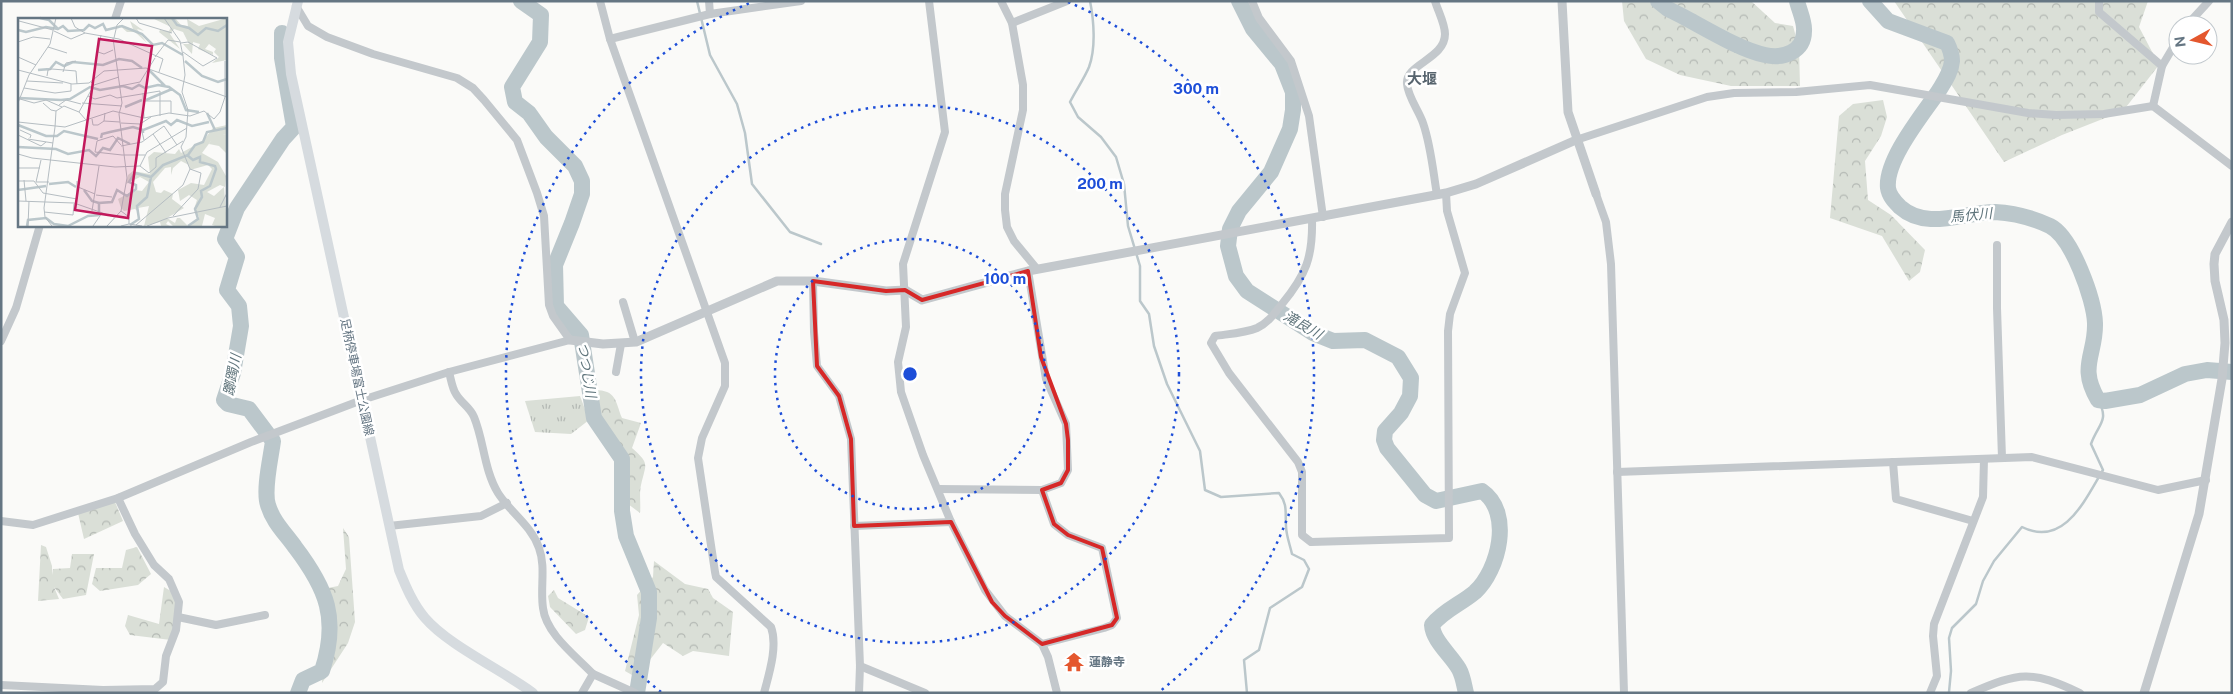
<svg xmlns="http://www.w3.org/2000/svg" width="2233" height="694" viewBox="0 0 2233 694" font-family="'Public Sans','Noto Sans JP',sans-serif">
<style>
.grass{fill:url(#grass-tufts)}
.forest{fill:url(#forest-crowns)}
.lines{fill:none;stroke-linecap:round;stroke-linejoin:round}
.stream{stroke:#bbc7cb;stroke-width:2.5}
.river{stroke:#bbc7cb;stroke-width:16}
.minor{stroke:#c3c8cc;stroke-width:8}
.tertiary{stroke:#c3c8cc;stroke-width:9}
.secondary{stroke:#d6dbdf;stroke-width:10}
.marked{fill:none;stroke:#d62828;stroke-width:4;stroke-linejoin:round}
.ring{fill:none;stroke:#1d4ed8;stroke-width:2.5;stroke-dasharray:2.5 5}
.labels{text-anchor:middle;stroke-width:5;stroke-linejoin:round;paint-order:stroke}
.street-label{font-size:12px;fill:#657683;stroke:#fff}
.poi-label{font-size:12px;font-weight:bold;fill:#657683;stroke:#fff;text-anchor:start}
.water-label{font-size:14px;font-style:italic;fill:#60757c;stroke:#fff}
.quarter-label{font-size:15px;font-weight:bold;fill:#57646e;stroke:#fff}
.inset-river{fill:none;stroke:#bbc7cb;stroke-width:2.5}
.inset-road{fill:none;stroke:#b5bdc2;stroke-width:1}
.view{fill:#c2185b;fill-opacity:0.15;stroke:#c2185b;stroke-width:2.5}
.inset-edge{fill:none;stroke:#657683;stroke-width:2.5}
.centre{fill:#1d4ed8;stroke:#fff;stroke-width:2.5}
.ring-label{font-size:15px;text-anchor:middle;font-weight:bold;fill:#1d4ed8;stroke:#fff;stroke-width:5;stroke-linejoin:round;paint-order:stroke}
</style>
<defs>
<pattern id="grass-tufts" width="24" height="20" patternUnits="userSpaceOnUse" patternTransform="scale(1.25)"><rect width="24" height="20" fill="#dadfd7"/><path d="M3 7l-1-3M5 7V3M7 7l1-3M15 17l-1-3M17 17v-4M19 17l1-3" fill="none" stroke="#b4b9b4"/></pattern>
<pattern id="forest-crowns" width="20" height="18" patternUnits="userSpaceOnUse" patternTransform="scale(1.25)"><rect width="20" height="18" fill="#dadfd7"/><path d="M2 6a3 3 0 1 1 6 0M12 15a3 3 0 1 1 6 0" fill="none" stroke="#b4b9b4"/></pattern>
</defs>
<rect width="100%" height="100%" fill="#fafaf8"/>
<!-- grass -->
<polygon class="grass" points="580,396 589,420 571,434 535,432 525,401"/>
<!-- forest -->
<g class="forest">
<polygon points="1622,1 1751,1 1775,23 1793,26 1799,48 1800,86 1731,86 1680,75 1646,59 1624,21"/>
<polygon points="1894,1 2148,1 2139,27 2159,65 2123,111 2062,135 2004,162"/>
<polygon points="1883,100 1887,117 1881,136 1865,161 1868,200 1891,215 1925,250 1920,272 1909,281 1882,236 1830,218 1839,116 1853,104"/>
<path d="M594 390C617 390 615 401 622 418L641 423 632 448C650 464 646 463 641 485 639 494 641 504 640 513L628 504 613 448 594 422Z"/>
<polygon points="115,502 123,521 84,539 78,513"/>
<polygon points="343,528 349,537 355,622 348,643 322,683 328,588 338,586 346,569"/>
<polygon points="41,545 46,547 52,566 52,575 53,569 70,568 72,554 94,554 86,595 63,599 54,587 59,599 38,601"/>
<polygon points="137,547 151,574 138,585 100,591 92,584 96,568 122,568 126,550"/>
<polygon points="654,561 685,584 708,589 713,598 733,612 729,656 693,651 683,656 663,643 649,661 646,683 625,671 639,615 637,595 653,577"/>
<polygon points="164,587 176,594 176,617 171,640 130,635 125,626 128,615 159,624"/>
<polygon points="554,590 558,598 589,617 585,630 576,634 550,607 548,596"/>
</g>
<g class="lines">
<!-- stream -->
<g class="stream">
<polyline points="697,1 710,55 737,104 745,133 752,184 790,232 821,244"/>
<path d="M1090 1C1094 21 1096 48 1089 67 1084 79 1076 90 1070 102L1078 117 1101 137 1116 157 1124 184 1128 226 1140 266V301L1149 314 1154 346 1167 384 1200 451 1205 490 1221 497 1279 493C1288 505 1285 512 1286 526 1286 535 1290 545 1292 554L1304 560 1309 569 1302 587 1270 608 1259 650 1244 660 1247 693"/>
<path d="M1949 692 1951 671 1949 638 1952 628 1976 604 1983 581 1994 561 2022 527C2064 548 2085 500 2103 470L2091 444C2098 424 2110 421 2098 400"/>
</g>
<!-- river -->
<g class="river">
<polyline points="521,1 541,15 540,42 512,87 515,102 529,113 546,137 575,166 582,181 582,194 572,223 555,265 556,306 581,335 594,418 622,459 622,511 626,536 649,592 649,618 637,693"/>
<path d="M1239 1 1253 29 1282 64 1293 92V110L1290 129 1271 172 1239 211 1230 229 1228 246 1236 276 1247 291 1313 333 1333 341 1365 340 1398 357 1411 378 1410 396 1401 413 1385 431 1384 440 1387 448 1425 495 1436 501 1482 491C1513 512 1499 570 1475 592 1461 604 1444 610 1432 625 1433 641 1451 655 1459 669 1463 676 1464 685 1466 693"/>
<path d="M1658 1 1668 9C1696 22 1736 49 1765 55 1783 59 1804 52 1804 31 1805 22 1799 10 1797 1"/>
<path d="M1870 1 1888 21 1947 43C1950 49 1952 54 1952 61 1951 73 1944 82 1938 92 1923 114 1885 160 1888 188 1889 196 1895 202 1900 207 1927 231 1963 212 1995 212 2013 213 2033 218 2050 226 2072 237 2094 299 2095 323 2096 355 2078 366 2098 400L2105 401 2140 395 2185 374 2207 370 2232 372"/>
<path d="M282 33V58L294 127 283 139 237 208 225 239 237 257 227 290 239 306 241 326 233 373 224 400 228 404 249 409 273 441C271 457 263 490 268 505 273 522 285 533 295 547 327 589 339 619 322 671L303 680 298 693"/>
</g>
<!-- minor -->
<g class="minor">
<path d="M600 1 610 39 725 363V386L702 438 698 458 715 572 716 577 771 627C778 646 769 674 764 693"/>
<polyline points="709,1 710,14"/>
<polyline points="929,1 945,132 903,264 906,327 898,362 901,392 923,455 951,522 985,590 1005,616 1042,644 1048,657 1057,693"/>
<polyline points="1001,1 1012,23 1023,85 1023,110 1005,194 1005,210 1007,227 1014,241 1037,269"/>
<polyline points="1252,1 1259,18 1291,61 1309,116 1323,217"/>
<path d="M1435 1C1438 11 1445 24 1445 34 1445 59 1405 64 1407 84 1408 97 1419 111 1423 123 1431 146 1433 171 1437 195"/>
<polyline points="2099,1 2099,12 2162,66"/>
<polyline points="115,19 121,1"/>
<polyline points="1012,23 1067,1"/>
<polyline points="2187,25 2209,1"/>
<polyline points="610,39 710,14 801,1"/>
<polyline points="2153,106 2162,66 2178,39"/>
<polyline points="1576,140 1707,97 1734,93 1796,92 1870,85 2028,113 2056,115 2104,114 2153,106 2232,166"/>
<polyline points="1596,194 1606,222 1611,264 1624,693"/>
<path d="M1312 219C1313 257 1306 275 1282 304 1274 314 1268 323 1257 328 1245 333 1228 334 1215 336L1211 343 1229 373 1298 462 1302 472V535L1311 542 1449 538 1448 331 1450 314 1465 273 1447 211 1446 193"/>
<polyline points="1997,245 1997,308 2002,458"/>
<polyline points="1028,271 1046,379 1066,424 1068,470 1061,483 1042,490"/>
<polyline points="813,281 814,332 817,366 839,396 851,439 860,666 859,693"/>
<polyline points="623,302 635,342"/>
<polyline points="1,341 16,308 40,225"/>
<path d="M449 372C451 379 452 388 456 394 461 403 470 407 474 417 484 441 484 470 498 493 510 512 531 525 539 548 546 567 540 588 543 608 546 634 576 656 593 674"/>
<polyline points="616,372 621,344"/>
<polyline points="1893,462 1896,499 1973,521"/>
<polyline points="1617,472 2032,457 2158,490 2206,480"/>
<polyline points="938,489 1042,490 1054,524 1068,535 1102,548 1117,618 1112,625 1104,628 1042,644"/>
<polyline points="1,521 33,525 118,498 251,442 362,400 449,372 570,340 553,316 549,305 544,216 537,193 517,140 484,100 473,88 457,78 373,54 327,37 308,26 296,6"/>
<polyline points="389,526 481,516 507,503"/>
<polyline points="854,526 951,522"/>
<polyline points="178,617 216,625 265,615"/>
<polyline points="860,666 925,693"/>
<polyline points="1,685 103,690 155,689 163,682 166,656 176,630 179,602 169,579 154,565 135,534 118,498"/>
<polyline points="582,693 593,674 635,693"/>
<polyline points="1930,693 1937,676 1933,636 1934,624 1983,497 1984,459"/>
<path d="M1971 693C2020 672 2031 670 2080 693"/>
</g>
<!-- tertiary -->
<g class="tertiary">
<polyline points="1562,1 1568,112 1596,194"/>
<polyline points="570,340 603,344 636,342 777,281 813,281 886,291 905,290 922,300 1028,271 1446,193 1476,184 1576,140"/>
<polyline points="2144,693 2199,514 2222,379 2225,343 2224,320 2215,281 2214,264 2215,254 2232,222"/>
</g>
<!-- secondary -->
<path class="secondary" d="M298 1 288 42 291 74 399 570C406 587 413 604 425 618 448 645 502 670 533 693"/>
</g>
<!-- marked area -->
<path class="marked" d="M1028 271 1041 357 1066 424 1068 440V470L1061 483 1042 490 1054 524 1068 535 1102 548 1117 618 1112 625 1042 644 1005 616 992 602 951 522 854 526 851 439 839 396 817 366 813 281 886 291 905 290 922 300Z"/>
<!-- distance rings -->
<g class="ring">
<circle cx="910" cy="374" r="135"/>
<circle cx="910" cy="374" r="269"/>
<path d="M661 692A404 404 0 0 1 752 2M1068 2A404 404 0 0 1 1159 692"/>
</g>
<!-- icons -->
<defs>
<symbol id="temple-bare" viewBox="-9 -9 18 18"><path d="M0-6L5-2H3V0L6.5 2.5H4V6H1.5V3h-3V6H-4V2.5H-6.5L-3 0V-2H-5Z" fill="#e4572e" stroke="#fff" stroke-width="2.5" paint-order="stroke"/></symbol>
</defs>
<g fill-rule="evenodd">
<use href="#temple-bare" x="1060" y="648" width="28" height="28"/>
</g>
<g class="labels">
<!-- street labels -->
<g class="street-label">
<text transform="translate(357 377) rotate(78)" y="4">足柄停車場富士公園線</text>
</g>
<!-- poi labels -->
<g class="poi-label">
<text x="1089" y="666">蓮静寺</text>
</g>
<!-- water labels -->
<g class="water-label">
<text transform="translate(1971 215) rotate(-5)" y="5">馬伏川</text>
<text transform="translate(1303 325) rotate(30)" y="5">滝良川</text>
<text transform="translate(587 370) rotate(81)" y="5">つつじ川</text>
<text transform="translate(232 375) rotate(-79)" y="5">躑躅川</text>
</g>
<!-- quarter labels -->
<g class="quarter-label">
<text x="1422" y="84">大堰</text>
</g>
</g>
<!-- overview -->
<g transform="translate(18 18)">
<rect width="209" height="209" fill="#fafaf8"/>
<path d="M209 116V136L201 128 191 126 195 118Z" fill="#dadfd7"/>
<path d="M134 0H157L163 7 170 8 169 1 181 8 209 0V42L194 45 201 39 196 34 198 31 191 26 187 31 195 34V37L180 31 182 26 175 24 174 36 165 26H171L165 14 156 11 152 16 162 31 141 14 142 12 151 13 153 9ZM112 3 126 13 119 11 129 25 117 14H109L102 8 99 12 101 7 115 11ZM209 107V116L196 119 184 135 200 144 208 158 207 169 202 167 189 174 196 178 206 169 209 208H197L194 207 197 200 187 196 184 208H172L181 199 176 191 179 182 171 177 162 183 160 172 173 165 186 167 194 151 190 147 172 152 171 147 163 143 155 150 153 157V149L147 150 135 164 138 174 143 175 146 172 155 176 154 181 166 190 149 200 157 205 159 200H162L170 208H155L150 203 148 206 152 208H143L142 204 126 208 131 188 120 190 121 194 117 191 106 193 103 190 100 181 117 172 124 173 131 164 122 159 108 166 110 157 115 153 132 156 130 139 136 134 157 136 161 131 163 135 185 123 195 110Z" fill="#dadfd7"/>
<path class="inset-river" d="M22 0 31 2 40 11 45 8 50 13 66 12 71 7 77 10 85 6 88 12 104 8 124 16 135 27 144 25 165 37M154 0 159 7 171 10 180 17 188 10 200 13 209 7M0 12 8 14 28 9 40 11M167 43 184 58 200 64 209 61M20 52 32 51 38 44 46 48 55 44 85 47 101 41 114 43 124 50M131 52 147 68M1 80 43 82 52 81 72 69 82 72 105 68 114 71 121 67 127 70 140 67 151 69 162 77 168 92 181 94M128 82 154 71M107 89 124 82M189 95 197 112M0 107 28 118H39L46 113 80 121M125 115V112L148 103 153 107 159 102 174 108 191 104M83 120 84 116 92 114 115 109 125 112M0 129 38 131 50 136 71 132 78 138 85 130 92 132 100 120 112 126M169 137 175 142 182 139V144L197 148 198 151 192 168 183 173 184 179 177 191 180 201 170 208M31 166 50 164 58 169M0 172 28 168M66 172 74 183 81 185M112 207 121 201 119 188 129 179 133 159M9 208 10 202 28 200 36 206 50 208 70 198 81 197V185L94 184 99 172 109 178 118 171V167L111 164 117 155 133 159 145 147 170 137 177 127 185 124 189 114 209 110"/>
<path class="inset-road" d="M53 0 57 9 67 15 101 21 145 41 141 54M118 0 121 5 154 15M1 3 35 12M36 13 53 21 67 15M83 17 80 34 86 36 95 32M96 20 99 7 106 0M0 24 15 19 32 21M163 25 170 24 199 40 185 48 165 34M30 29 49 35M0 39 18 47M137 39 150 22 162 24M0 52 54 66 71 65 86 53 128 50 209 79M45 54 48 45 58 43M29 58 30 52 34 51 58 53 59 66M9 63 45 65M76 67 101 59M102 68 122 64 137 40M6 70 37 75 53 73V66M125 75 126 100M70 78 77 81 92 77 99 80 142 73V98M2 81 16 85 28 82 44 89M126 83H153V95M0 85 11 57 32 26 38 0M25 85 33 92 38 93 46 88 61 94 68 102M64 85 104 88M41 87 48 82 63 86M61 94 76 67 73 64M74 101 75 107H80L86 103 87 95M86 103 102 104M0 104 47 109 95 93 126 100 151 95 172 98 186 93 196 101 202 94 207 79V43M103 105 122 106 133 99M122 106 126 122M37 109 38 93M2 112 13 117 12 120M135 116 148 135M0 117 23 128 28 124M10 121 35 125M103 127 95 118 79 123 77 134 104 137M103 128 124 124 146 108 159 127M0 136 14 140 97 149 122 148 129 134 169 110M104 137H127M23 142 18 164H31M122 148 131 155 138 149V140L165 123M0 150H22M6 162 8 183M0 163H16L25 175 59 181M60 169 77 176M78 177 94 179M59 181V163M0 183 56 185 96 199M202 189 209 175M74 193 81 148M103 193 111 199V206M26 194 55 197 56 186M155 198 180 171 183 155 172 151M118 207 165 167 172 151 163 129 168 119 170 92 164 74 167 57 165 38 162 23 146 0M10 208 11 183M34 208 27 199 26 190 37 109M75 208 84 195M89 208 103 193 109 160 101 96 104 85 95 20M103 208 111 206 124 208M129 208 150 200 209 188"/>
<path class="view" d="M81 21 134 28 110 200 57 192Z"/>
<rect width="209" height="209" class="inset-edge"/>
</g>
<circle cx="910" cy="374" r="8" class="centre"/>
<g class="ring-label">
<text x="1196" y="94">300 m</text>
<text x="1100" y="189">200 m</text>
<text x="1005" y="284">100 m</text>
</g>
<!-- border -->
<rect width="2233" height="694" fill="none" stroke="#657683" stroke-width="5"/>
<!-- north arrow -->
<g transform="translate(2193 40) rotate(262)"><circle r="24" fill="#ffffff" stroke="#c1c8cd"/>
<path d="M0-4L9 19L0 12L-9 19Z" fill="#e4572e"/>
<text y="-8" font-size="14" font-weight="bold" text-anchor="middle" fill="#657683">N</text>
</g>
</svg>
